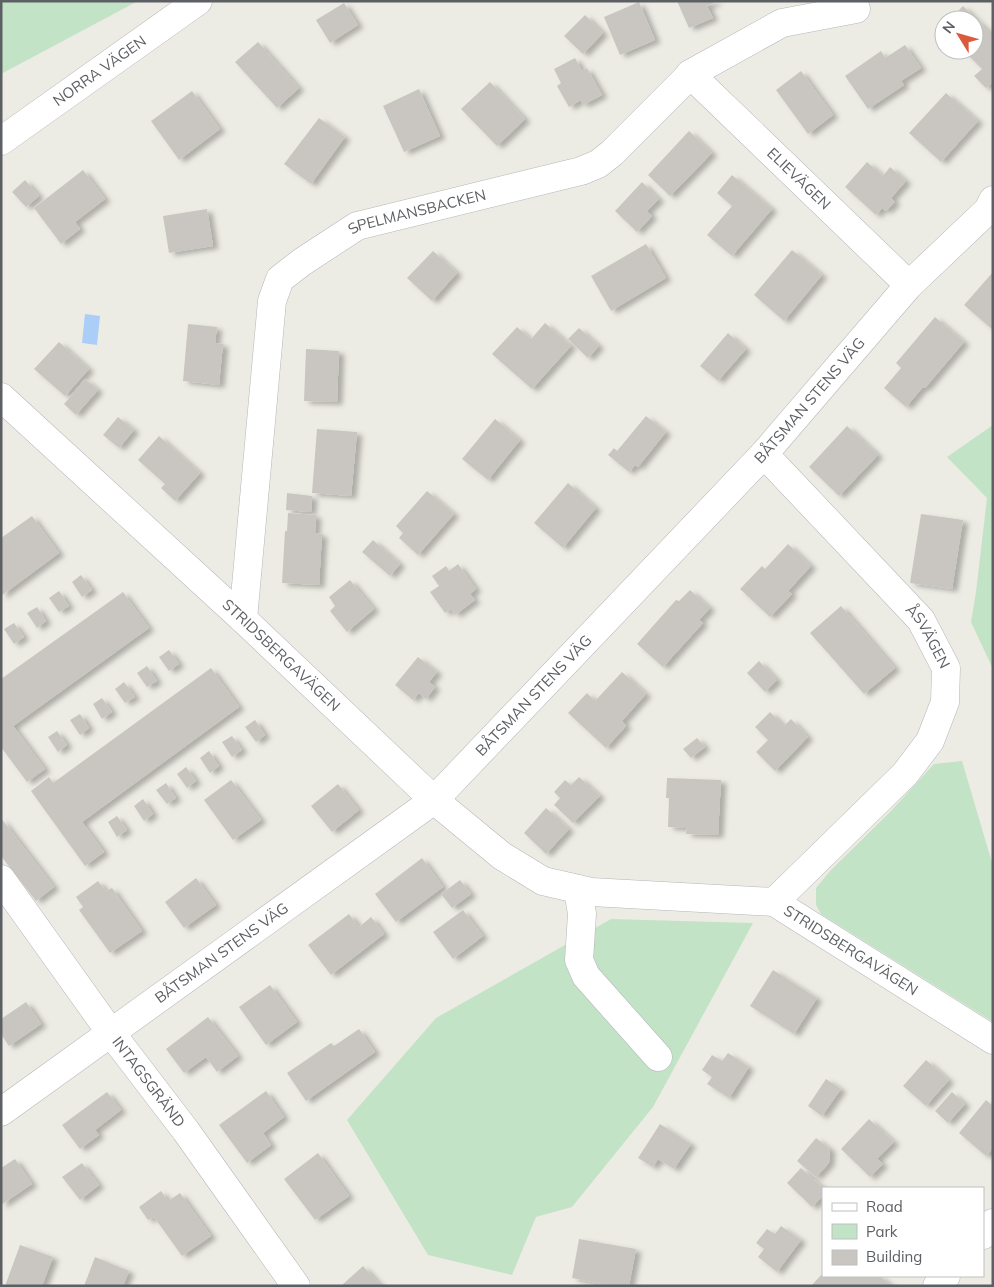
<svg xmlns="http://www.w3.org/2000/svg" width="994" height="1287" viewBox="0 0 994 1287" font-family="Mulish,sans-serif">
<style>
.green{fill:#c3e3c6}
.water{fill:#aacef8}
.building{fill:#c9c6c1;filter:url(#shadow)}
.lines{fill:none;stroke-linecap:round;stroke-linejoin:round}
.minor-casing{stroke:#b4b6ba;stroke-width:29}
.minor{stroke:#fff;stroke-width:28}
.labels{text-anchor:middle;stroke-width:5;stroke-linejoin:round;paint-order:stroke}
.street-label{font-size:15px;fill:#5c5f63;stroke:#fff}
</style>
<defs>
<filter id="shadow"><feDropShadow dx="5.5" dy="3" stdDeviation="2.5" flood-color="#0004"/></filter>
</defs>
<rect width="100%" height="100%" fill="#edece4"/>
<!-- green -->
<g class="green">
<polygon points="1,1 138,1 1,74"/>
<polygon points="993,425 993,669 971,622 976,592 987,498 947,457"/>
<polygon points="962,761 993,866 993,1022 821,914 816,905 816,888 831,870 890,812 934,764"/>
<polygon points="611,919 753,923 653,1107 572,1207 536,1217 512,1275 428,1255 347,1120 436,1018"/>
</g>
<!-- water -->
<polygon class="water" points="85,314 100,316 97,345 82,343"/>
<!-- building -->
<g class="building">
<polygon points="677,1 718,1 707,6 713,18 689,28"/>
<polygon points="639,2 655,40 620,55 604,17"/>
<polygon points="344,3 358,25 330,43 316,20"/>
<polygon points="963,6 993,36 993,82 986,88 974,76 982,69 963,50 974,50 974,20 949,20"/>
<polygon points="585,15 603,33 583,54 564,36"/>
<polygon points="258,42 299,88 277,108 235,62"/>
<polygon points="905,45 921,68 901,81 904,85 868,109 845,76 881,51 885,58"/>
<polygon points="575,58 582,71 587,68 602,95 583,105 581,100 569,107 557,86 561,83 554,69"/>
<polygon points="801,71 833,115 808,134 776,90"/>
<polygon points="490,82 525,119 497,146 461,109"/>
<polygon points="419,89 440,136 404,152 383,106"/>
<polygon points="192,91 220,129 179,160 151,121"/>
<polygon points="946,93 978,121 941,162 909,133"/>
<polygon points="319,118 345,137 311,184 284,164"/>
<polygon points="689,131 712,153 670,196 648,175"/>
<polygon points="867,162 883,176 890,167 906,181 891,198 895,202 886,211 882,208 876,215 845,187"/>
<polygon points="83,170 105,199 75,222 80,229 61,244 34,208"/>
<polygon points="732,175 772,209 732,256 707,235 732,206 717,193"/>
<polygon points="25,180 39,196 26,207 12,192"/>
<polygon points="642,182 659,199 647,211 652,216 637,232 615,211"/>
<polygon points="207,209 213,246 169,253 163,216"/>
<polygon points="646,244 666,278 611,311 591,276"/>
<polygon points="792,250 822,275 784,321 754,295"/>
<polygon points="433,251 457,273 432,301 407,278"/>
<polygon points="993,272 993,330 964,305"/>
<polygon points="935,317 964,342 925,388 923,387 906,407 884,388 901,368 896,363"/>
<polygon points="545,323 571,346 532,389 492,354 517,327 531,339"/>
<polygon points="188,324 217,327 215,343 223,344 219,385 183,381"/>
<polygon points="579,328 599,346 588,358 568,339"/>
<polygon points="728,333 746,349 718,381 700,366"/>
<polygon points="59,342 89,369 65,396 34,369"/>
<polygon points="306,349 339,351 337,402 304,401"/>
<polygon points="85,379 98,390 76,415 64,404"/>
<polygon points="646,416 666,432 638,467 635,465 629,472 608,455 614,448 617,451"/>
<polygon points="118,417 134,430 119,448 103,435"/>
<polygon points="495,419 520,440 488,480 462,459"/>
<polygon points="847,426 878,455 839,496 809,467"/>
<polygon points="317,429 357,432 351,496 312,493"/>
<polygon points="159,436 200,473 175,501 161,488 165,484 138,460"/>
<polygon points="568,483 596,508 563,548 534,523"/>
<polygon points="427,491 454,514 418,555 399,538 403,533 396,526"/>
<polygon points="287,493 312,496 311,512 286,510"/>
<polygon points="288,513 316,515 315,533 322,534 319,585 282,583 285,531 287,531"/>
<polygon points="921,514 963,520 952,589 910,583"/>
<polygon points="32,516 59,553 1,596 1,538"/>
<polygon points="373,540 400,564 390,576 362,552"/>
<polygon points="788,544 811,566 788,591 792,594 770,617 740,589 762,566 765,569"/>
<polygon points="458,564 476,589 470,594 475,600 455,615 451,609 445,613 430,592 439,586 432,576 446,566 449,571"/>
<polygon points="81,575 92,590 82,597 72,582"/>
<polygon points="350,580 374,609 347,632 330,611 335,606 329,597"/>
<polygon points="690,590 710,608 699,620 703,623 663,667 637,644 676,600 679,601"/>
<polygon points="59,591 69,606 59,612 49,598"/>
<polygon points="123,592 149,628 13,726 45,769 27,782 1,747 1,679"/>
<polygon points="841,606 895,668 864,694 810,633"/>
<polygon points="37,607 46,621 37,628 27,613"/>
<polygon points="14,623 24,637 14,644 4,629"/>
<polygon points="169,650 179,664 169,671 159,657"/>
<polygon points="418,657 437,672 429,682 435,687 426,699 419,693 413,700 395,685"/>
<polygon points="759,661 777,680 765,692 747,673"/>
<polygon points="147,666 157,681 147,687 137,673"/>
<polygon points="211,668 239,707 82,822 104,852 85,866 31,791 49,777 53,783"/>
<polygon points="622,672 646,694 622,721 626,726 606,748 568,713 587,693 595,701"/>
<polygon points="124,682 135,697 125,703 115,689"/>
<polygon points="102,698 112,712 102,719 93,704"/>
<polygon points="770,712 784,726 791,719 808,737 775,771 756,752 768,740 755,727"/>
<polygon points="80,714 89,728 80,735 70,720"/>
<polygon points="255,720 265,735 256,742 245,727"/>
<polygon points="57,731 67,745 58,752 48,737"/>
<polygon points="232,736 242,750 232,757 222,742"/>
<polygon points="697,738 705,747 691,758 683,749"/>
<polygon points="209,751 219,766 210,773 200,758"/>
<polygon points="186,767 196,781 187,788 177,774"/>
<polygon points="579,777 600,796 573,823 554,805 560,798 554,792 565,780 571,785"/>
<polygon points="667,778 721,780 718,835 686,834 687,828 668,827 669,798 666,798"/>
<polygon points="231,780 261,820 233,840 204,800"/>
<polygon points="166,783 176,798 167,804 156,790"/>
<polygon points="338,784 359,810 332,832 311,806"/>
<polygon points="143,799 153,814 144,821 134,806"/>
<polygon points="546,808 569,829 546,854 524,833"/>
<polygon points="117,816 127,830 117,837 108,822"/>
<polygon points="1,818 54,887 36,901 1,856"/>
<polygon points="422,858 443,887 396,922 375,894"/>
<polygon points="196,878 216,905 184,928 165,902"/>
<polygon points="460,880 471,894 452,908 441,894"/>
<polygon points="98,881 106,891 112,888 142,931 110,953 79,910 83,907 76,897"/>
<polygon points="463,910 483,936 453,959 433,932"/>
<polygon points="349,914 359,927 371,917 384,934 331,975 308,945"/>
<polygon points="773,970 817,998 794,1034 750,1006"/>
<polygon points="270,985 297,1022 266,1045 239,1007"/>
<polygon points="26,1002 41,1024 9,1046 1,1034 1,1019"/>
<polygon points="208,1017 238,1056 217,1072 206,1057 184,1073 166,1049"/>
<polygon points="359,1029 375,1052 306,1101 287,1073 331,1043 334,1046"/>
<polygon points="728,1053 749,1067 729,1098 707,1084 712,1077 702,1070 712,1055 722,1061"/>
<polygon points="926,1060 949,1080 926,1106 903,1086"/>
<polygon points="826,1079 841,1089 822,1116 808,1106"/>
<polygon points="266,1091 284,1117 263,1133 271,1145 247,1163 219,1125"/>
<polygon points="107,1092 121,1110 95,1130 99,1135 80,1149 62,1125"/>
<polygon points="952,1092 965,1104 948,1123 935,1111"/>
<polygon points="986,1100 993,1106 993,1148 986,1156 959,1133"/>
<polygon points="869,1119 894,1142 877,1159 883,1164 870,1177 841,1149"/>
<polygon points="660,1124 691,1144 674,1169 658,1159 653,1167 638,1158"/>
<polygon points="816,1138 830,1149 829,1163 816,1177 797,1161"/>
<polygon points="318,1153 349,1196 315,1220 284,1179"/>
<polygon points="15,1159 32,1184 1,1205 1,1168"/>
<polygon points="82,1163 99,1185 80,1200 62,1177"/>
<polygon points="801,1168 823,1188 823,1196 812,1207 787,1183"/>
<polygon points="161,1191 168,1201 180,1193 211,1236 182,1256 154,1217 148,1220 139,1207"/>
<polygon points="781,1226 801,1240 777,1272 758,1257 764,1249 756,1243 767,1229 775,1234"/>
<polygon points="579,1239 636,1249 629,1286 613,1286 572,1278"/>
<polygon points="20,1245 53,1257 42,1286 5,1286"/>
<polygon points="95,1257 129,1271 123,1286 84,1286"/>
<polygon points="363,1266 381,1286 341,1286"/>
<polygon points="823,1273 823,1276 880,1276 891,1286 811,1286"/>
</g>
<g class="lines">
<defs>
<g id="minor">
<path id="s1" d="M690 74 909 285"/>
<path id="s2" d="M1 141 198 1"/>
<path id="s3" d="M1 397 243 619 434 800 502 856 543 881 591 892 774 902 993 1040"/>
<path id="s4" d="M764 454 921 620 946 668 945 702 930 741 905 774 774 902"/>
<path id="s5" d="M243 619 272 301 280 279 302 262 357 226 581 171 598 164 612 153 685 80 690 74 782 23 856 9"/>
<path id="s6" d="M1 879 111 1033 186 1131 296 1286"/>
<polyline points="578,889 582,914 579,960 586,976 658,1057"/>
<path id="s7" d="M1 1112 434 800 764 454 909 285 988 210 993 200"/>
<polyline points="983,1235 993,1223"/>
<polyline points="937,1286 946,1276"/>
</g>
</defs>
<!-- minor casing -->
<use href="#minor" class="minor-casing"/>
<!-- minor -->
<use href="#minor" class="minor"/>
</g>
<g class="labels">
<!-- street labels -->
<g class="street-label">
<text dy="5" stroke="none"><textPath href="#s2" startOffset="121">NORRA VÄGEN</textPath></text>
<text dy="5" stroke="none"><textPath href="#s1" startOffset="151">ELIEVÄGEN</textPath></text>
<text dy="5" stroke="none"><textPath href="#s5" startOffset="498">SPELMANSBACKEN</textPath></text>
<text dy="5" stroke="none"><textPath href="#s7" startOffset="1082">BÅTSMAN STENS VÄG</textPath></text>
<text dy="5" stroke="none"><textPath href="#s4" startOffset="246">ÅSVÄGEN</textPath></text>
<text dy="5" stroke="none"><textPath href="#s3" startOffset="381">STRIDSBERGAVÄGEN</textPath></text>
<text dy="5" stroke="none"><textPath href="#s7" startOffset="678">BÅTSMAN STENS VÄG</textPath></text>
<text dy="5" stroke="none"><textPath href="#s3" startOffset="1051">STRIDSBERGAVÄGEN</textPath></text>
<text dy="5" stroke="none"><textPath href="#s7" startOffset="272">BÅTSMAN STENS VÄG</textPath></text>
<text dy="5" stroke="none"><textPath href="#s6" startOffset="251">INTAGSGRÄND</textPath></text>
</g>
</g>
<!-- border -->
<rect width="994" height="1287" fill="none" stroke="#5c5f63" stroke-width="5"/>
<!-- legend -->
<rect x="822" y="1187" width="162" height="90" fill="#ffffff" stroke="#bebfc1"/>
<rect x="832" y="1203" width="25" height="8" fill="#ffffff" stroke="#bebfc1"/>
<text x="866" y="1212" font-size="15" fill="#5c5f63">Road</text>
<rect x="832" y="1224" width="25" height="15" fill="#c3e3c6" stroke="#bebfc1"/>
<text x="866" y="1237" font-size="15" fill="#5c5f63">Park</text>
<rect x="832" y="1250" width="25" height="15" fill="#c9c6c1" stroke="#bebfc1"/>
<text x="866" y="1262" font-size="15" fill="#5c5f63">Building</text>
<!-- north arrow -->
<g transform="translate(959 35) rotate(307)"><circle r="24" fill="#ffffff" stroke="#bebfc1"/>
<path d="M0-4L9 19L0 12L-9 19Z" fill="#db593d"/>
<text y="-8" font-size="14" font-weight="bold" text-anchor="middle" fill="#5c5f63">N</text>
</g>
</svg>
